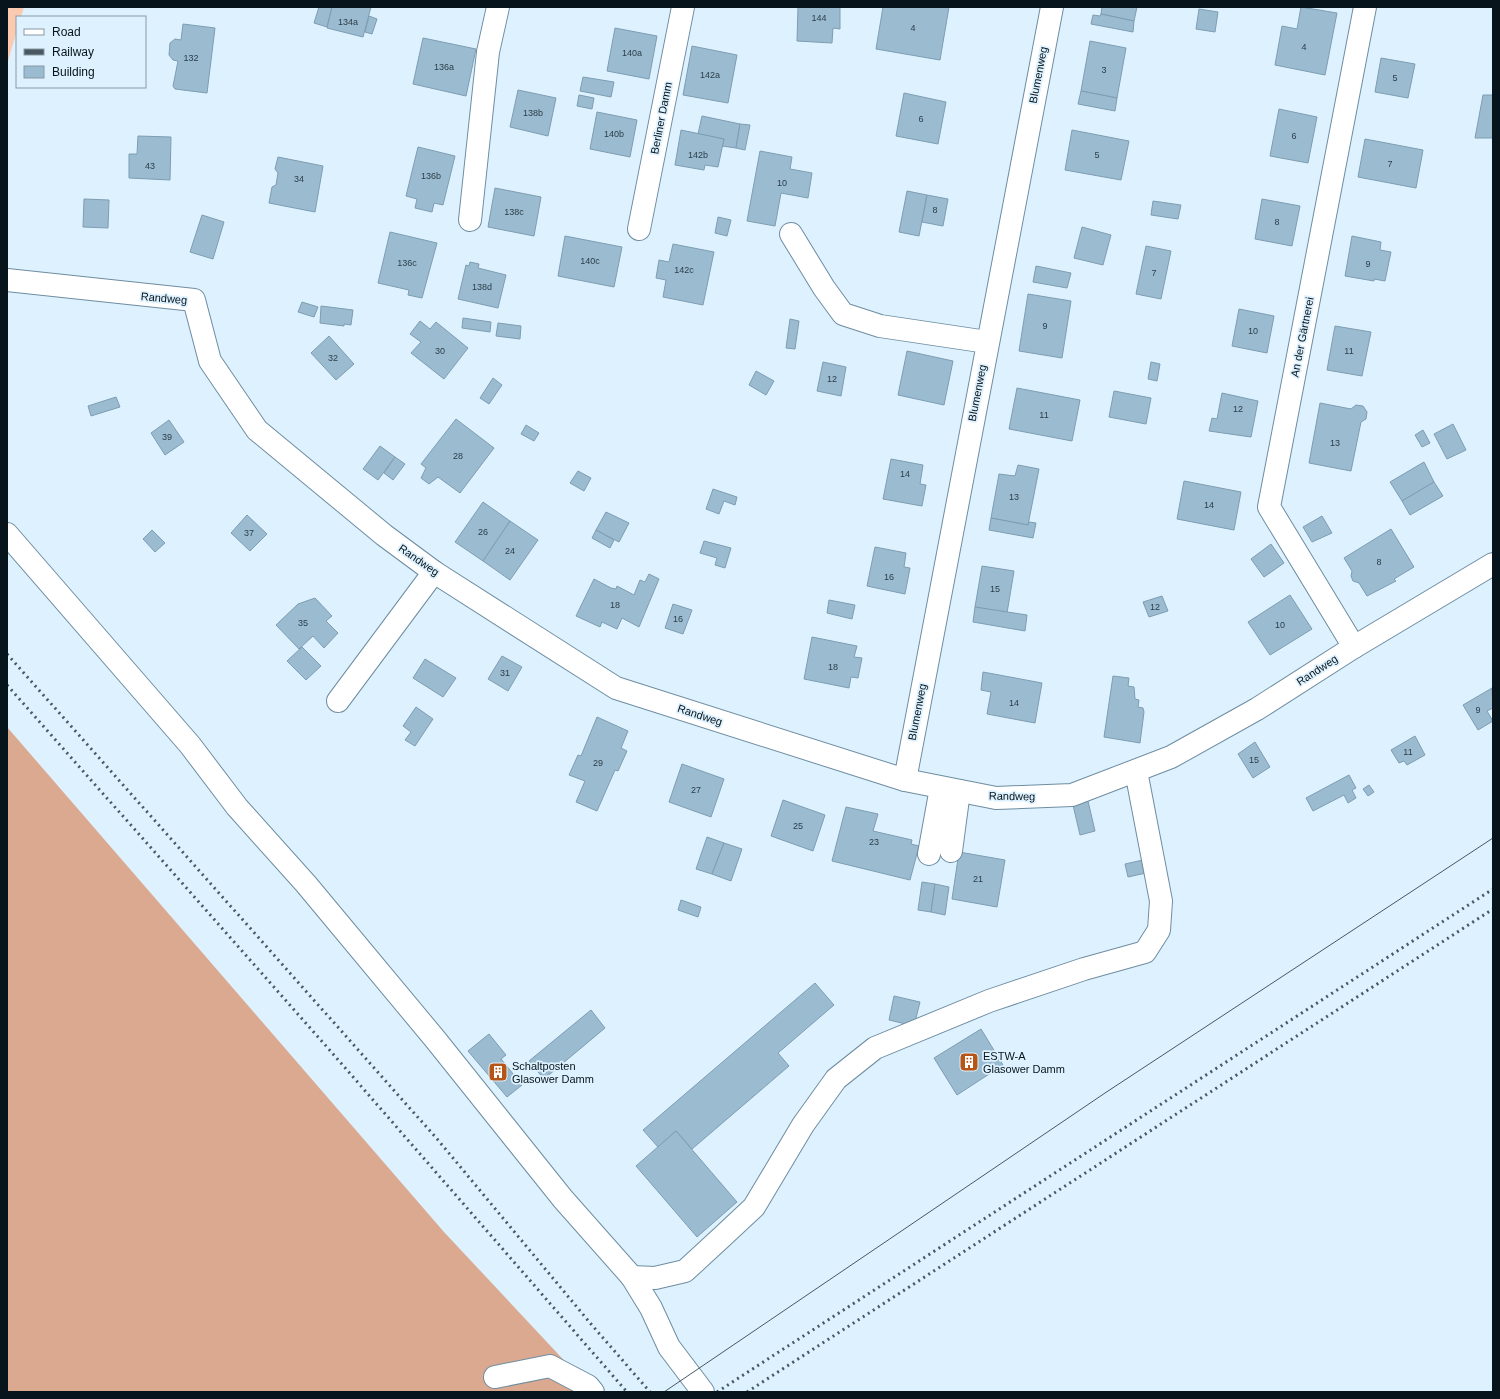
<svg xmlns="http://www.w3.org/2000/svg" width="1500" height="1399" viewBox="0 0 1500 1399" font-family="Arial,sans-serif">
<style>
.green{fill:#fbcab1}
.forest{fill:#daa990}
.building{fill:#9abbd0;stroke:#7e9db2}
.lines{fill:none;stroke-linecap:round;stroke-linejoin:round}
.minor-casing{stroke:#6e8da1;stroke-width:24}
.minor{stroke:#fff;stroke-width:22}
.tram{stroke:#495861;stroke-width:1}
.rail{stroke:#495861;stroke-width:3;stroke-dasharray:2 4;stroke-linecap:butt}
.labels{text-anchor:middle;stroke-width:3.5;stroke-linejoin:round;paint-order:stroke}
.number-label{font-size:9px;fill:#2c3e48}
.street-label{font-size:11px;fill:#08141b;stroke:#ddf1fe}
.poi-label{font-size:11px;fill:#08141b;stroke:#ddf1fe;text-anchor:start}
</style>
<rect width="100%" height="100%" fill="#ddf1fe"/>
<!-- green -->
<polygon class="green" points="7,7 24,7 21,17 17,17 17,30 7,65"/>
<!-- forest -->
<polygon class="forest" points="7,727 444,1232 588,1386 578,1392 7,1392"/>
<!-- building -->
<g class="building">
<polygon points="319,7 332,7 327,27 314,23"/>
<polygon points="332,7 371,7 363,37 327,28"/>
<polygon points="798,7 840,7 840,29 833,28 832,43 797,41"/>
<polygon points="883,7 949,7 940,60 876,49"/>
<polygon points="1102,7 1137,7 1134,21 1101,14"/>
<polygon points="1301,7 1337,13 1325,75 1275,65 1282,26 1297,29"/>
<polygon points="1199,9 1218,12 1215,32 1196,29"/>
<polygon points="1101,14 1134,21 1133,32 1091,24 1093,15 1100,16"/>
<polygon points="369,16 377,19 372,34 365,32"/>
<polygon points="183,24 215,28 207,93 175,89 173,86 178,61 173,60 169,55 170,43 175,39 181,40"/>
<polygon points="615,28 657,36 649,79 607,71"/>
<polygon points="423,38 476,49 466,96 413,84"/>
<polygon points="1090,41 1126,48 1117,98 1081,91"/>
<polygon points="692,46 737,55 728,103 683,95"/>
<polygon points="1381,58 1415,64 1408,98 1375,92"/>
<polygon points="583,77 614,82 611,97 580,91"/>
<polygon points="518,90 556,98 548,136 510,127"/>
<polygon points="1081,91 1117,98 1115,111 1078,104"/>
<polygon points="904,93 946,102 938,144 896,136"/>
<polygon points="579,95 594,98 592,109 577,106"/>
<polygon points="1483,95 1493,95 1493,138 1475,138"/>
<polygon points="1279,109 1317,117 1308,163 1270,156"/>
<polygon points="597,112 637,120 630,157 590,149"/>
<polygon points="702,116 740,124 736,148 722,146 724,139 698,134"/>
<polygon points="740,124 750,125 745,150 736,148"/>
<polygon points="681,130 724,139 718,167 705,165 704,170 675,165"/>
<polygon points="1072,130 1129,141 1121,180 1065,170"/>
<polygon points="138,136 171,137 170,180 129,178 129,154 137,154"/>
<polygon points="1365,139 1423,150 1416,188 1358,177"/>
<polygon points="418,147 455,156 443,205 434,203 432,212 415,208 417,199 406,196"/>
<polygon points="760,151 792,157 790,169 812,173 808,198 781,193 775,226 747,221"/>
<polygon points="278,157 323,166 315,212 269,203 272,187 276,185 278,173 275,169"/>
<polygon points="495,188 541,197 534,236 488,227"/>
<polygon points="907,191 927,195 919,236 899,232"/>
<polygon points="927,195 948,199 943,226 922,222"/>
<polygon points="84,199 109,200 108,228 83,227"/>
<polygon points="1262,199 1300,206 1292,246 1255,239"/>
<polygon points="1153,201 1181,205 1178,219 1151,215"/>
<polygon points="202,215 224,222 213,259 190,252"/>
<polygon points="718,217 731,220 727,236 715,233"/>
<polygon points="1082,227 1111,235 1103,265 1074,258"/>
<polygon points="390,232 437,243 422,298 408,295 409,290 378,283"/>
<polygon points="565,236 622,247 614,287 558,276"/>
<polygon points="1352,236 1381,242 1380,250 1391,252 1385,281 1374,279 1374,281 1345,276"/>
<polygon points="673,244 714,252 703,305 663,297 666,280 656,278 659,260 669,262"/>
<polygon points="1146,246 1171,251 1161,299 1136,294"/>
<polygon points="470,262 479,264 478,268 506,275 498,308 458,299 466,265 469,266"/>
<polygon points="1036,266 1071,273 1067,288 1033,282"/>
<polygon points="1028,294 1071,301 1062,358 1019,351"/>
<polygon points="302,302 318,307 314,317 298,312"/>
<polygon points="321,306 353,310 351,325 344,324 344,326 320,323"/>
<polygon points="1239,309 1274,316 1267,353 1232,346"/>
<polygon points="463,318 491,322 490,332 462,328"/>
<polygon points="790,319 799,321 795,349 786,348"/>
<polygon points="420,321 430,329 436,322 468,348 444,379 411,353 421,342 410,334"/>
<polygon points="498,323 521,326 520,339 496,336"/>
<polygon points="1335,326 1371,332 1362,376 1327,370"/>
<polygon points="329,336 354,364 336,380 311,353"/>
<polygon points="907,351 953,361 944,405 898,395"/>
<polygon points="823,362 846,367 841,396 817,391"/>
<polygon points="1151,362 1160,364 1157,381 1148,379"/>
<polygon points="756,371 774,381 766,395 749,385"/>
<polygon points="493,378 502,385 489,404 480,398"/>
<polygon points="1017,388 1080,400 1072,441 1009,429"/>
<polygon points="1114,391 1151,398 1146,424 1109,417"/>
<polygon points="1222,393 1258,401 1251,437 1209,431 1212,418 1217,419"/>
<polygon points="116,397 120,407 91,416 88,406"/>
<polygon points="1320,403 1351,409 1356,405 1363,406 1367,412 1366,419 1361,422 1351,471 1309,463"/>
<polygon points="456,419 494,448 460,493 438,477 429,484 421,478 426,468 421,464"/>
<polygon points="169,420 184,442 165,455 151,433"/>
<polygon points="1453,424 1466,450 1447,459 1434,434"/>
<polygon points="526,425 539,433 534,441 521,434"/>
<polygon points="1423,430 1430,443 1422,447 1415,435"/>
<polygon points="380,446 395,457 378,480 363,469"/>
<polygon points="395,457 405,464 393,480 384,473"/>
<polygon points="891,459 923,465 920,484 926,485 922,506 883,499"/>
<polygon points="1424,462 1434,482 1402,501 1390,482"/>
<polygon points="1018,465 1039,469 1028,525 991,518 999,474 1015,476"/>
<polygon points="578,471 591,478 584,491 570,483"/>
<polygon points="1184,481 1241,492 1234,530 1177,519"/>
<polygon points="1434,482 1443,496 1410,515 1402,501"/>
<polygon points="713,489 737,497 735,505 724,501 719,514 706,509"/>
<polygon points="483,502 510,521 483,561 455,542"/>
<polygon points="606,512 629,523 619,542 596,530"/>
<polygon points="247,515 267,534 250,551 231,533"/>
<polygon points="1322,516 1332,533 1312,542 1303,527"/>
<polygon points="991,518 1028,525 1029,522 1036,523 1033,538 989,530"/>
<polygon points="510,521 538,540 510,580 483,561"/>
<polygon points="1391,529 1414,567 1394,579 1396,581 1367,596 1359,583 1353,581 1351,576 1352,571 1344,558"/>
<polygon points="152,530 165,543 155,552 143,539"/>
<polygon points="596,530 614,540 610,548 592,538"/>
<polygon points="704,541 731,548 725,568 715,565 717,558 700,553"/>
<polygon points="1271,544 1284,563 1264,577 1251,559"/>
<polygon points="875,547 906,553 904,567 910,568 905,594 867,586"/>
<polygon points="982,566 1014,571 1007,613 975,607"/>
<polygon points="649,574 659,579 639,627 622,618 617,629 602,622 600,627 576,616 594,579 611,588 616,589 617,586 634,595 640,580 645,582"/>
<polygon points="1290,595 1312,629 1270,655 1248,622"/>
<polygon points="1162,596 1168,611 1149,617 1143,602"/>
<polygon points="315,598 332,616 326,621 338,633 324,648 313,636 299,649 276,625 298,604"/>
<polygon points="829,600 855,605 852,619 827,613"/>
<polygon points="673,604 692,610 683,634 665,628"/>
<polygon points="975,607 1027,615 1025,631 973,622"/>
<polygon points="812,637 857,646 854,657 862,658 858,678 851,677 849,688 804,679"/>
<polygon points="302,647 321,666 306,680 287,661"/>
<polygon points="502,656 522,667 508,691 488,679"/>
<polygon points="425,659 456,678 443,697 413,678"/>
<polygon points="983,672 1042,683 1035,723 987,714 991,692 981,690"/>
<polygon points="1113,676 1129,678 1128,686 1134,687 1135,699 1139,700 1138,707 1143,708 1144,712 1140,743 1104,737"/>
<polygon points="1492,688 1493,708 1487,711 1493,721 1478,730 1463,705"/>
<polygon points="416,707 433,719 415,746 405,740 411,732 403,726"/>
<polygon points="597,717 628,731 621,748 627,751 618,771 615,770 597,811 576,802 585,781 569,775 578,755 581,756"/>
<polygon points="1415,736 1425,755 1407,765 1404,761 1399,763 1391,750"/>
<polygon points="1255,742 1270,767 1253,778 1238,754"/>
<polygon points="682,764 724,779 711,817 669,802"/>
<polygon points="1349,775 1356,788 1352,790 1356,798 1348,803 1344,795 1313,811 1306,798"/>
<polygon points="1369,785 1374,792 1368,796 1363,789"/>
<polygon points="783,800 825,815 813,851 771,836"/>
<polygon points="1088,801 1095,831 1080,835 1073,805"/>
<polygon points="846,807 878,814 873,831 912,840 911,844 919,846 910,880 832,861"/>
<polygon points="707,837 724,843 712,874 696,869"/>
<polygon points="724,843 742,849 731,881 712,874"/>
<polygon points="959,852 1005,860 997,907 952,899"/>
<polygon points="1143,860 1146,873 1128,877 1125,864"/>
<polygon points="922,882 935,884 931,912 918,910"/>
<polygon points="935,884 949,887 945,915 931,912"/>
<polygon points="681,900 701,907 698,917 678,910"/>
<polygon points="815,983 834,1005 778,1053 789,1066 692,1149 676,1131 658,1147 643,1130"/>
<polygon points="894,996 920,1002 914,1026 889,1020"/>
<polygon points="591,1010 605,1028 544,1079 529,1061"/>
<polygon points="981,1029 1003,1065 957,1095 934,1058"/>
<polygon points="489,1034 506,1055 501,1059 522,1085 507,1097 468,1051"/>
<polygon points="676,1131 737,1202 697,1237 636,1166"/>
</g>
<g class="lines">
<defs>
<g id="minor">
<polyline points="470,220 488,52 498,7"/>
<polyline points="639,229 683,7"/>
<polyline points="791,234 824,288 843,314 880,326 987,342"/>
<polyline points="7,280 194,300 210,361 257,430 384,535 434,572 616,688 905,780 996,798 1072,795 1171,757 1257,709 1354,647 1493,564"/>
<polyline points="7,534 190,745 237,807 306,884 435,1039 563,1199 632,1277 655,1278 685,1271 723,1236 754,1207 803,1125 836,1079 875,1048 989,1001 1084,969 1145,952 1159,930 1161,901 1136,771"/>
<polyline points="1354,647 1269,507 1365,7"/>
<polyline points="338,701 434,572"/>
<polyline points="905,780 1052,7"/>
<polyline points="951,851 959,791"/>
<polyline points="929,854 941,788"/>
<polyline points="632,1277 651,1308 669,1347 703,1392"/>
<polyline points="495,1377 550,1366 588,1386 593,1392"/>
</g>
</defs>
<!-- minor casing -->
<use href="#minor" class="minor-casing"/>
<!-- minor -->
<use href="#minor" class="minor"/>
<!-- tram -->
<polyline class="tram" points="664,1392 1105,1093 1493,838"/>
<!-- rail -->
<g class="rail">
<polyline points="7,654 438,1140 591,1324 650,1392"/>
<polyline points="7,685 327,1047 627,1392"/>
<polyline points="717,1392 1493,889"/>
<polyline points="747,1392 1493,909"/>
</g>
</g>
<!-- icons -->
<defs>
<symbol id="building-square" viewBox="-11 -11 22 22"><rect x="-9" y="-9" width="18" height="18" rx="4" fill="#b65516" stroke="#ddf1fe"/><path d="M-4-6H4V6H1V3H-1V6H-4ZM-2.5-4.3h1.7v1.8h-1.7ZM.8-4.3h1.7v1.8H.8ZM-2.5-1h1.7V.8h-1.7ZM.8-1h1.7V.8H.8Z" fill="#fff"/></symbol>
</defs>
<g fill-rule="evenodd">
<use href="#building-square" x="958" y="1051" width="22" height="22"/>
<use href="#building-square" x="487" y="1061" width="22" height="22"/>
</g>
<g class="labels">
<!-- number labels -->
<g class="number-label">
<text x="819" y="21">144</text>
<text x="348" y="25">134a</text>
<text x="913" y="31">4</text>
<text x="1304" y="50">4</text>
<text x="632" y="56">140a</text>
<text x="191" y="61">132</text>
<text x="444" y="70">136a</text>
<text x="1104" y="73">3</text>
<text x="710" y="78">142a</text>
<text x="1395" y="81">5</text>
<text x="533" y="116">138b</text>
<text x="921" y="122">6</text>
<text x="614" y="137">140b</text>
<text x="1294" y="139">6</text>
<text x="698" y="158">142b</text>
<text x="1097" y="158">5</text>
<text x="1390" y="167">7</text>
<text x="150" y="169">43</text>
<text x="431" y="179">136b</text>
<text x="299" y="182">34</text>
<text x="782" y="186">10</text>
<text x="935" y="213">8</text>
<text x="514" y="215">138c</text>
<text x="1277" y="225">8</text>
<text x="590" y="264">140c</text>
<text x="407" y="266">136c</text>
<text x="1368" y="267">9</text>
<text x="684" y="273">142c</text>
<text x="1154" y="276">7</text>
<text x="482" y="290">138d</text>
<text x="1045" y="329">9</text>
<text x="1253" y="334">10</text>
<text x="440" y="354">30</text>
<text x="1349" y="354">11</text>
<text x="333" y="361">32</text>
<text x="832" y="382">12</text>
<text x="1238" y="412">12</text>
<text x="1044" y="418">11</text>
<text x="167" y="440">39</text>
<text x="1335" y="446">13</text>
<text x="458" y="459">28</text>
<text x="905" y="477">14</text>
<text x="1014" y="500">13</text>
<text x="1209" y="508">14</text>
<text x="483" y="535">26</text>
<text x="249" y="536">37</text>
<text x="510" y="554">24</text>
<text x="1379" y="565">8</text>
<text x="889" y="580">16</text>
<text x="995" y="592">15</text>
<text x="615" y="608">18</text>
<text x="1155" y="610">12</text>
<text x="678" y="622">16</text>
<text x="303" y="626">35</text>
<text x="1280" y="628">10</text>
<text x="833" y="670">18</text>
<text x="505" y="676">31</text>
<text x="1014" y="706">14</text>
<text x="1478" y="713">9</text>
<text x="1408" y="755">11</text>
<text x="1254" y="763">15</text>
<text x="598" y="766">29</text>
<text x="696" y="793">27</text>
<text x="798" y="829">25</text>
<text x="874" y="845">23</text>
<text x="978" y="882">21</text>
</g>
<!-- street labels -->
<g class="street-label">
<text transform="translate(1038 75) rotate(-79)" y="4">Blumenweg</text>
<text transform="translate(661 118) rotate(-79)" y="4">Berliner Damm</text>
<text transform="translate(164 298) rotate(5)" y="4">Randweg</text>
<text transform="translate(1302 337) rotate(-79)" y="4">An der Gärtnerei</text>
<text transform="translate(977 393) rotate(-79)" y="4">Blumenweg</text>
<text transform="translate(419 560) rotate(35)" y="4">Randweg</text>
<text transform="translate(1317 670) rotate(-33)" y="4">Randweg</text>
<text transform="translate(917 712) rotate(-79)" y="4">Blumenweg</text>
<text transform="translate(700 715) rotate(18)" y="4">Randweg</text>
<text transform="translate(1012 796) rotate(1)" y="4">Randweg</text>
</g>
<!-- poi labels -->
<g class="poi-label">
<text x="983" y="1060">ESTW-A<tspan x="983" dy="13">Glasower Damm</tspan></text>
<text x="512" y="1070">Schaltposten<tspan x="512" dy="13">Glasower Damm</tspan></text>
</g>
</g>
<!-- border -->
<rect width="1500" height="1399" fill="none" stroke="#08141b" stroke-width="16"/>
<!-- legend -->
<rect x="16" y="16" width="130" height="72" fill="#ddf1fe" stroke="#8899a3"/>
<rect x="24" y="29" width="20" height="6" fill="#ffffff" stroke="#8899a3"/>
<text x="52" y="36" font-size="12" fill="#08141b">Road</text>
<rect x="24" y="49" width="20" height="6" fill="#495861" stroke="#8899a3"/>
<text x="52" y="56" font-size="12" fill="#08141b">Railway</text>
<rect x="24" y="66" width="20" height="12" fill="#9abbd0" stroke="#8899a3"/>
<text x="52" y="76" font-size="12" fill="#08141b">Building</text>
</svg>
